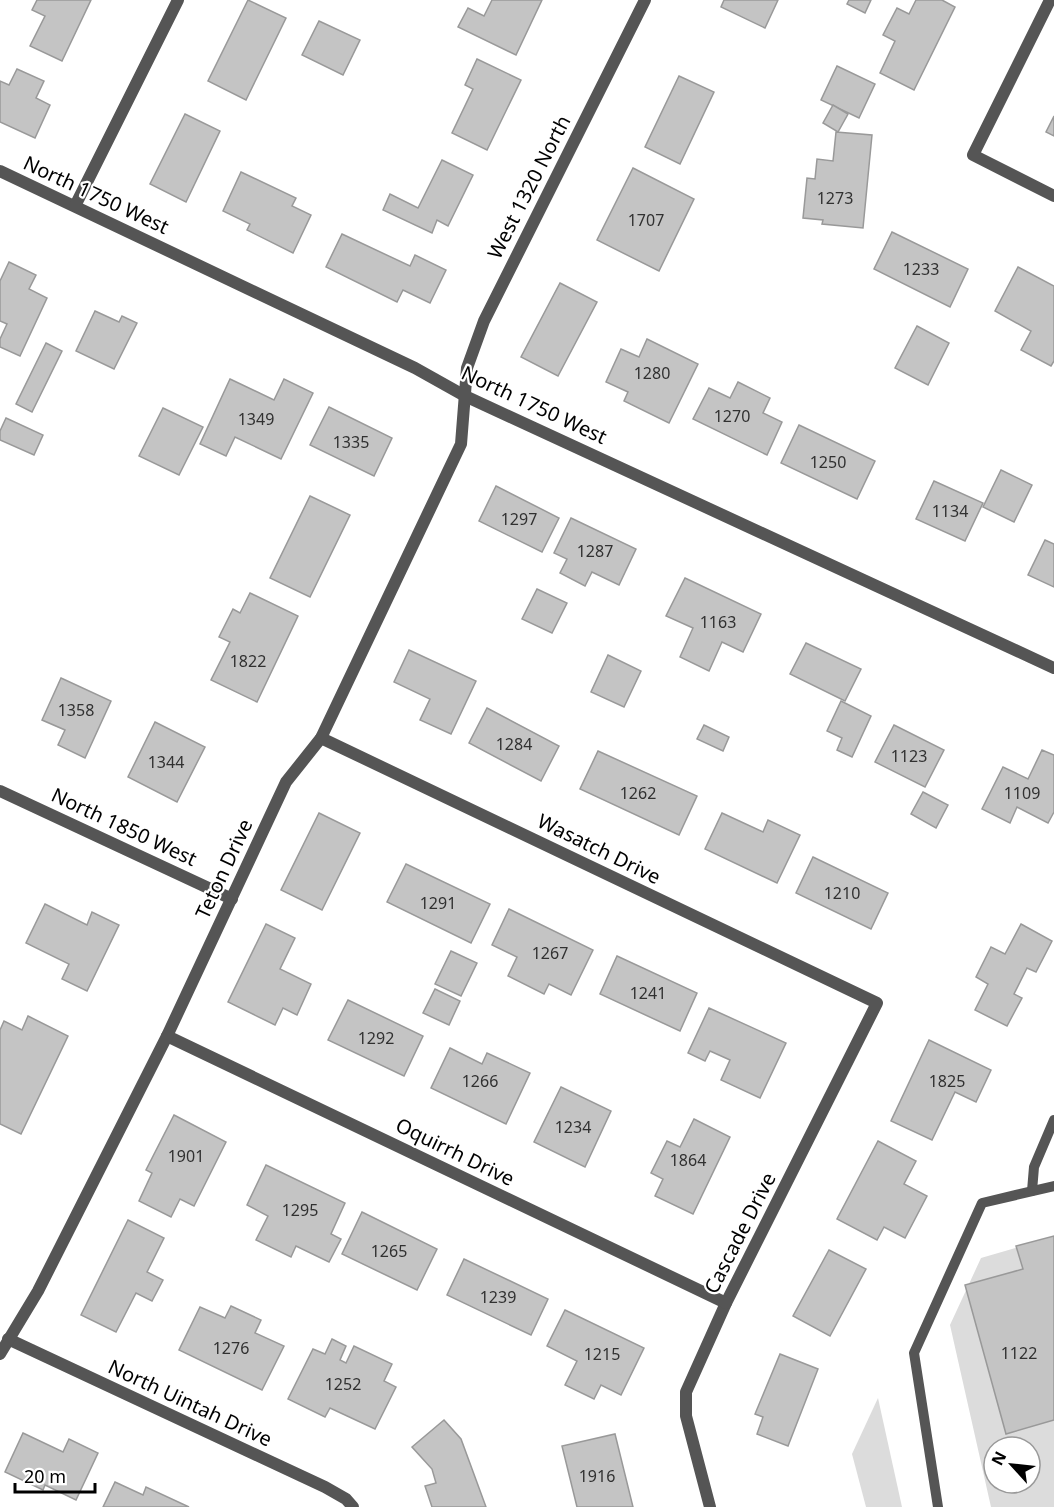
<svg xmlns="http://www.w3.org/2000/svg" width="1054" height="1507" viewBox="0 0 1054 1507" font-family="'Noto Sans',sans-serif">
<style>
.green{fill:#dcdcdc;fill-rule:evenodd}
.building{fill:#c4c4c4;stroke:#999;stroke-width:1.5}
.lines{fill:none;stroke-linecap:round;stroke-linejoin:round}
.service{stroke:#555;stroke-width:10}
.minor{stroke:#555;stroke-width:12}
.labels{text-anchor:middle;stroke-width:4.5;stroke-linejoin:round;paint-order:stroke}
.number-label{font-size:16px;fill:#313131}
.street-label{font-size:20px;fill:#000;stroke:#fff}
</style>
<rect width="100%" height="100%" fill="#fff"/>
<!-- green -->
<g class="green">
<path d="M1054 1237V1507H991L950 1325 981 1258ZM994 1447H1030V1483H994Z"/>
<polygon points="878,1398 902,1507 866,1507 852,1454"/>
</g>
<!-- building -->
<g class="building">
<polygon points="37,0 91,0 62,61 30,46 45,16 32,10"/>
<polygon points="248,0 286,18 246,100 208,81"/>
<polygon points="492,0 542,0 516,55 458,27 468,8 484,16"/>
<polygon points="724,0 778,0 765,28 721,7"/>
<polygon points="849,0 871,0 865,13 847,4"/>
<polygon points="916,0 942,0 955,7 914,90 880,73 895,41 883,35 897,8 909,14"/>
<polygon points="319,21 360,40 343,75 302,55"/>
<polygon points="477,59 521,80 487,150 452,133 473,89 465,85"/>
<polygon points="837,66 875,84 859,118 821,100"/>
<polygon points="17,69 44,81 36,98 50,105 35,138 0,122 0,81 9,85"/>
<polygon points="679,76 714,92 680,164 645,147"/>
<polygon points="833,105 848,114 838,132 823,123"/>
<polygon points="185,114 220,131 186,202 150,184"/>
<polygon points="1054,116 1054,136 1046,132"/>
<polygon points="836,132 872,135 863,228 822,224 823,220 803,218 807,178 815,179 817,159 833,161"/>
<polygon points="442,160 473,175 448,226 437,220 432,233 383,210 390,194 418,208"/>
<polygon points="633,168 694,199 659,271 597,240"/>
<polygon points="241,172 296,198 292,206 311,215 293,253 247,230 250,224 223,211"/>
<polygon points="892,232 968,269 950,307 874,269"/>
<polygon points="342,234 410,266 415,255 446,270 430,303 403,290 397,302 326,267"/>
<polygon points="9,262 36,275 29,289 47,298 20,356 0,347 0,339 7,324 0,321 0,281"/>
<polygon points="1018,267 1054,286 1054,361 1051,366 1021,350 1031,331 995,311"/>
<polygon points="560,283 597,302 558,376 521,357"/>
<polygon points="95,311 119,322 122,316 137,323 114,369 76,351"/>
<polygon points="917,326 949,343 928,385 895,368"/>
<polygon points="647,339 698,364 669,423 624,401 628,392 606,382 621,349 639,357"/>
<polygon points="46,343 62,351 32,412 16,404"/>
<polygon points="230,379 274,400 284,379 313,393 281,459 235,437 226,456 200,444"/>
<polygon points="738,382 770,398 763,413 782,422 767,455 693,419 709,388 730,398"/>
<polygon points="329,407 392,438 374,476 310,445"/>
<polygon points="163,408 203,427 179,475 139,456"/>
<polygon points="6,418 43,435 34,455 0,440 0,431"/>
<polygon points="799,425 875,461 857,499 781,463"/>
<polygon points="1001,470 1032,485 1014,522 983,507"/>
<polygon points="934,481 983,503 965,541 916,519"/>
<polygon points="496,486 559,518 542,552 479,521"/>
<polygon points="310,496 350,515 310,597 270,578"/>
<polygon points="571,518 636,549 619,585 592,572 585,586 560,573 567,559 554,553"/>
<polygon points="1045,540 1054,544 1054,587 1028,575"/>
<polygon points="685,578 761,614 743,652 722,642 709,671 680,657 693,628 666,616"/>
<polygon points="537,589 567,603 552,633 522,619"/>
<polygon points="250,593 298,616 257,702 211,680 230,642 219,637 233,609 240,613"/>
<polygon points="806,643 861,669 845,701 790,674"/>
<polygon points="409,650 476,681 451,734 420,720 430,699 394,682"/>
<polygon points="608,655 641,671 624,707 591,692"/>
<polygon points="61,678 111,701 85,758 58,745 65,730 42,720"/>
<polygon points="841,701 871,716 852,757 837,750 842,738 827,731"/>
<polygon points="487,708 559,746 541,781 469,743"/>
<polygon points="155,722 205,747 177,802 128,777"/>
<polygon points="704,725 729,737 723,751 697,739"/>
<polygon points="894,725 944,750 925,787 875,762"/>
<polygon points="1042,750 1054,755 1054,812 1048,823 1017,807 1010,823 982,809 1003,767 1028,779"/>
<polygon points="598,751 697,796 679,835 580,789"/>
<polygon points="923,792 948,805 936,828 911,814"/>
<polygon points="319,813 360,833 322,910 281,890"/>
<polygon points="722,813 763,832 768,820 800,835 777,883 705,849"/>
<polygon points="813,857 888,893 871,929 796,893"/>
<polygon points="406,864 490,904 471,943 387,902"/>
<polygon points="45,904 87,925 92,912 119,925 87,991 62,979 69,964 26,943"/>
<polygon points="509,909 593,950 571,995 549,984 544,994 508,976 517,957 492,945"/>
<polygon points="266,924 295,938 280,969 311,984 297,1015 283,1008 275,1025 228,1002"/>
<polygon points="1021,924 1052,941 1036,972 1027,968 1014,994 1022,998 1007,1026 975,1010 988,984 976,977 991,947 1005,954"/>
<polygon points="451,951 477,963 461,996 435,984"/>
<polygon points="617,956 697,993 680,1031 600,994"/>
<polygon points="435,989 460,1001 449,1025 423,1013"/>
<polygon points="348,1000 423,1036 404,1076 328,1040"/>
<polygon points="709,1008 786,1043 760,1098 721,1080 730,1060 710,1051 705,1061 688,1053"/>
<polygon points="28,1016 68,1036 21,1134 0,1124 0,1030 4,1021 22,1030"/>
<polygon points="929,1040 991,1070 976,1102 955,1092 932,1140 891,1121"/>
<polygon points="450,1048 482,1064 487,1053 530,1073 506,1124 431,1088"/>
<polygon points="561,1087 611,1111 585,1167 534,1142"/>
<polygon points="174,1115 226,1142 194,1206 180,1199 171,1217 139,1201 152,1173 146,1170"/>
<polygon points="694,1119 730,1137 693,1214 655,1196 663,1179 651,1173 667,1141 680,1147"/>
<polygon points="878,1141 916,1161 904,1184 927,1196 905,1238 884,1227 877,1240 837,1219"/>
<polygon points="266,1165 345,1203 331,1234 341,1239 329,1262 296,1246 291,1257 256,1240 268,1216 247,1205"/>
<polygon points="362,1212 437,1249 417,1290 342,1254"/>
<polygon points="128,1220 164,1238 147,1272 163,1280 152,1301 136,1293 116,1332 81,1315"/>
<polygon points="1054,1236 1054,1420 1006,1434 965,1285 1023,1269 1016,1246"/>
<polygon points="829,1250 866,1269 830,1336 793,1316"/>
<polygon points="464,1259 548,1299 531,1335 447,1295"/>
<polygon points="231,1306 261,1320 255,1333 284,1346 262,1390 179,1350 200,1307 225,1318"/>
<polygon points="565,1310 644,1348 621,1395 601,1385 594,1399 565,1385 577,1361 547,1346"/>
<polygon points="332,1339 346,1346 340,1360 346,1363 354,1346 392,1364 384,1381 396,1387 375,1429 330,1408 325,1417 288,1399 313,1349 325,1354"/>
<polygon points="780,1354 818,1369 788,1446 757,1434 763,1417 755,1414"/>
<polygon points="444,1420 461,1439 486,1507 432,1507 425,1486 436,1483 432,1469 412,1447"/>
<polygon points="23,1433 63,1452 69,1439 98,1453 76,1500 45,1485 43,1490 5,1472"/>
<polygon points="615,1434 633,1507 577,1507 562,1446"/>
<polygon points="115,1482 143,1495 146,1487 189,1507 103,1507"/>
</g>
<g class="lines">
<!-- service -->
<g class="service">
<polyline points="1032,1191 1034,1167 1054,1120"/>
<polyline points="938,1507 914,1353 982,1203 1054,1186"/>
</g>
<!-- minor -->
<g class="minor">
<polyline points="1050,0 973,155 1054,196"/>
<polyline points="0,171 415,368 465,396 1054,668"/>
<polyline points="75,206 178,0"/>
<polyline points="321,738 877,1003 726,1303 686,1392 686,1416 710,1507"/>
<polyline points="0,791 232,899"/>
<polyline points="167,1036 726,1303"/>
<polyline points="8,1339 325,1487 346,1499 353,1507"/>
<polyline points="0,1354 38,1291 167,1036 286,782 321,738 461,444 467,368 484,321 645,0"/>
</g>
</g>
<g class="labels">
<!-- number labels -->
<g class="number-label">
<text x="835" y="204">1273</text>
<text x="646" y="226">1707</text>
<text x="921" y="275">1233</text>
<text x="652" y="379">1280</text>
<text x="732" y="422">1270</text>
<text x="256" y="425">1349</text>
<text x="351" y="448">1335</text>
<text x="828" y="468">1250</text>
<text x="950" y="517">1134</text>
<text x="519" y="525">1297</text>
<text x="595" y="557">1287</text>
<text x="718" y="628">1163</text>
<text x="248" y="667">1822</text>
<text x="76" y="716">1358</text>
<text x="514" y="750">1284</text>
<text x="909" y="762">1123</text>
<text x="166" y="768">1344</text>
<text x="638" y="799">1262</text>
<text x="1022" y="799">1109</text>
<text x="842" y="899">1210</text>
<text x="438" y="909">1291</text>
<text x="550" y="959">1267</text>
<text x="648" y="999">1241</text>
<text x="376" y="1044">1292</text>
<text x="480" y="1087">1266</text>
<text x="947" y="1087">1825</text>
<text x="573" y="1133">1234</text>
<text x="186" y="1162">1901</text>
<text x="688" y="1166">1864</text>
<text x="300" y="1216">1295</text>
<text x="389" y="1257">1265</text>
<text x="498" y="1303">1239</text>
<text x="231" y="1354">1276</text>
<text x="1019" y="1359">1122</text>
<text x="602" y="1360">1215</text>
<text x="343" y="1390">1252</text>
<text x="597" y="1482">1916</text>
</g>
<!-- street labels -->
<g class="street-label">
<text transform="translate(529 187) rotate(-63)" y="7">West 1320 North</text>
<text transform="translate(96 195) rotate(25)" y="7">North 1750 West</text>
<text transform="translate(534 405) rotate(25)" y="7">North 1750 West</text>
<text transform="translate(124 827) rotate(25)" y="7">North 1850 West</text>
<text transform="translate(599 849) rotate(26)" y="7">Wasatch Drive</text>
<text transform="translate(224 869) rotate(-65)" y="7">Teton Drive</text>
<text transform="translate(455 1152) rotate(26)" y="7">Oquirrh Drive</text>
<text transform="translate(740 1233) rotate(-63)" y="7">Cascade Drive</text>
<text transform="translate(190 1403) rotate(25)" y="7">North Uintah Drive</text>
</g>
</g>
<!-- north arrow -->
<g transform="translate(1012 1465) rotate(297)"><circle r="28" fill="#ffffff" stroke="#999999" stroke-width="1.5"/>
<path d="M0-4.5L10 22L0 15L-10 22Z" fill="#000000"/>
<text y="-9" font-size="16" font-weight="bold" text-anchor="middle" fill="#000000">N</text>
</g>
<!-- scale -->
<path d="M15 1483v9h80v-9" fill="none" stroke="#000000" stroke-width="3"/>
<text x="24" y="1483" font-size="18" fill="#000000" stroke="#ffffff" stroke-width="4.5" paint-order="stroke">20 m</text>
</svg>
